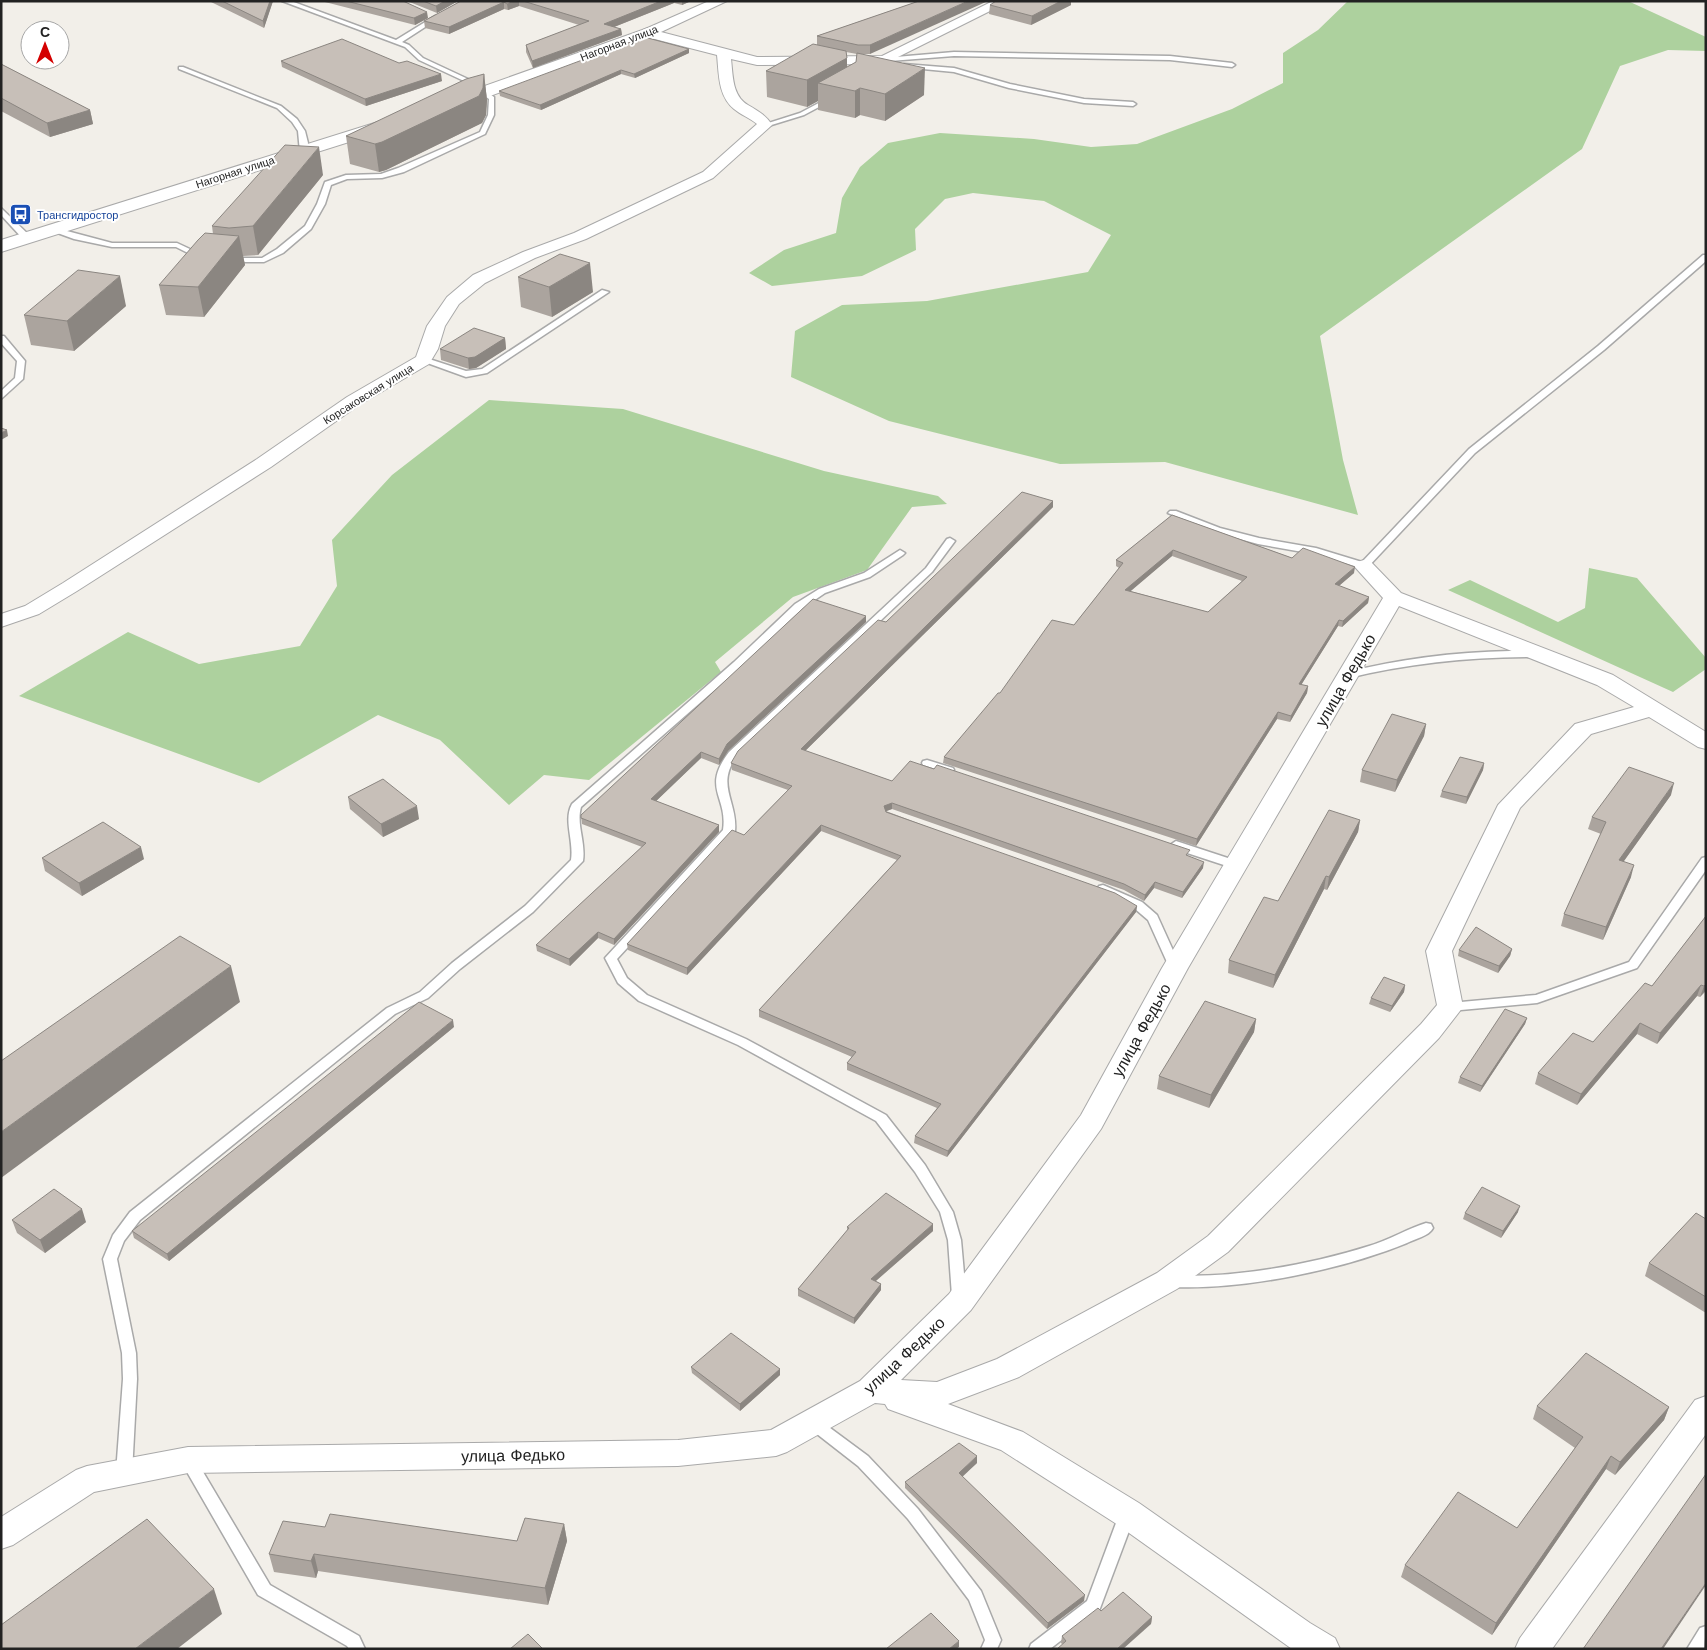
<svg xmlns="http://www.w3.org/2000/svg" width="1707" height="1650" viewBox="0 0 1707 1650" font-family="'Work Sans',sans-serif">
<style>
.forest{fill:#add19e}
.lines{fill:none;stroke-linecap:round;stroke-linejoin:round}
.service-casing{stroke:#a9a9a9;stroke-width:3}
.minor-casing{stroke:#a9a9a9;stroke-width:2}
.tertiary-casing{stroke:#a9a9a9;stroke-width:2}
.service{fill:#fff;fill-rule:evenodd}
.minor{fill:#fff;fill-rule:evenodd}
.tertiary{fill:#fff;fill-rule:evenodd}
.wall{fill:#aba49e;fill-rule:evenodd}
.shaded-wall{fill:#8b8681}
.building{fill:#c7bfb8;stroke:#8b8681;fill-rule:evenodd}
.labels{text-anchor:middle;stroke-width:4;stroke-linejoin:round;paint-order:stroke}
.far-street-label{font-size:11px;fill:#222;stroke:#fff}
.far-transit-label{font-size:11px;fill:#164399;stroke:#fff;text-anchor:start}
.near-street-label{font-size:16px;fill:#222;stroke:#fff}
</style>
<rect width="100%" height="100%" fill="#f2efe9"/>
<!-- forest -->
<g class="forest">
<polygon points="1348,1 1628,1 1706,37 1706,51 1668,50 1620,66 1582,149 1320,336 1343,460 1358,515 1165,462 1060,464 889,421 791,377 795,331 842,305 927,301 1088,272 1111,235 1044,201 973,193 945,199 915,229 916,250 862,276 772,286 749,273 784,250 836,233 842,198 860,167 888,143 940,133 1034,139 1091,147 1137,144 1232,109 1283,83 1283,53 1318,30"/>
<polygon points="489,400 623,409 824,471 938,496 947,504 912,507 867,570 793,597 715,662 721,672 589,780 544,775 509,805 440,740 378,715 259,783 19,696 128,632 199,664 300,646 337,586 332,540 392,475"/>
<polygon points="1589,568 1637,578 1706,658 1706,669 1673,692 1448,590 1470,580 1558,622 1585,608"/>
</g>
<g class="lines">
<defs>
<g id="service">
<polygon points="282,1 291,1 396,40 435,16 439,16 439,18 402,42 409,45 423,58 468,79 494,97 494,115 485,134 404,172 382,178 347,179 331,185 325,204 311,229 283,253 264,262 228,262 224,260 225,258 262,258 277,249 305,226 317,204 325,182 346,175 381,174 398,168 480,132 488,115 489,99 464,81 419,60 405,47"/>
<polygon points="954,52 1170,56 1232,63 1235,65 1232,67 1170,60 954,56 890,61 891,63 888,65 881,60 884,58"/>
<polygon points="904,64 954,68 1010,84 1084,99 1133,102 1136,104 1133,106 1084,103 1009,88 954,72 902,67 902,65"/>
<polygon points="179,67 183,67 281,106 297,119 305,131 308,143 307,150 300,152 298,131 292,122 277,108 179,69"/>
<polygon points="830,97 833,99 832,100 804,115 765,127 762,125 800,113"/>
<polygon points="1,208 30,236 30,240 24,240 1,215"/>
<polygon points="52,227 112,243 177,243 207,257 200,259 176,247 112,247 74,239 52,231"/>
<polygon points="1703,255 1706,255 1706,261 1604,350 1475,453 1367,568 1361,568 1314,554 1258,544 1214,532 1168,513 1170,511 1176,511 1220,528 1259,538 1316,548 1362,562 1469,449 1598,346"/>
<polygon points="602,290 609,292 487,373 466,377 419,360 423,357 466,371 482,369"/>
<polygon points="1,336 4,336 25,361 23,379 1,399 1,391 15,378 17,361 1,343"/>
<path d="M950 538 955 541 932 572 737 756C715 785 738 802 735 831L617 959 627 978 647 995 746 1039 886 1115 925 1165 953 1212 961 1240 966 1296 964 1300 959 1302 954 1300 952 1296 948 1240 940 1212 915 1172 876 1121 738 1045 639 1001 618 983 605 958 723 830C728 796 701 789 729 752L926 568 947 539Z"/>
<path d="M900 550 905 553 903 555 870 577 825 593 803 608 742 666 581 807C576 825 586 842 583 861L533 912 460 969 428 998 395 1014 140 1220 124 1241 117 1259 136 1353 137 1379 132 1473 129 1478 124 1479 119 1478 116 1473 123 1379 122 1353 103 1259 113 1235 130 1212 387 1008 420 992 452 963 525 906 571 860C574 840 563 820 572 804L734 662 795 604 819 589 864 573Z"/>
<path d="M1510 651H1534L1539 654 1534 657C1471 657 1410 663 1348 678L1343 675 1344 673C1399 659 1454 652 1510 651Z"/>
<polygon points="927,760 953,768 954,770 949,773 923,765 922,763 923,761"/>
<polygon points="1176,841 1240,862 1242,865 1236,869 1172,848 1170,845"/>
<polygon points="1706,857 1706,870 1637,968 1537,1003 1450,1011 1446,1010 1444,1007 1446,1004 1450,1003 1536,995 1629,962 1702,858"/>
<polygon points="1103,885 1142,902 1157,915 1181,968 1179,971 1171,971 1148,920 1134,908 1099,892 1097,889 1099,886"/>
<path d="M1426 1223 1431 1224 1433 1228C1429 1236 1415 1239 1407 1243 1341 1270 1244 1290 1173 1287L1168 1285 1166 1281 1168 1277 1173 1275C1233 1279 1312 1264 1369 1246 1389 1240 1407 1229 1426 1223Z"/>
<polygon points="813,1417 818,1419 868,1456 918,1509 981,1591 1001,1640 997,1649 981,1649 985,1640 969,1600 908,1519 858,1466 808,1427 806,1423 808,1419"/>
<polygon points="188,1454 193,1455 270,1585 359,1636 365,1649 349,1649 347,1646 258,1595 183,1465 180,1460 183,1455"/>
<polygon points="1127,1508 1132,1510 1135,1515 1099,1611 1050,1649 1029,1649 1031,1644 1087,1601 1119,1515 1122,1510"/>
<polygon points="1706,1626 1704,1649 1687,1649 1700,1628"/>
</g>
<g id="minor">
<path d="M709 1H727L661 32 757 57 882 56 993 1H1010L884 64 757 65 731 59C733 75 732 96 748 105 758 111 766 115 772 125L713 178 586 239 535 258 485 283 459 304 445 326 438 349 429 364 359 405 271 467 77 591 39 614 1 627V614L25 606 63 583 257 459 347 397 416 357 427 326 447 297 473 275 523 252 574 233 703 172 757 124C750 118 741 115 734 109 718 96 719 74 717 55L643 36 641 33 643 30Z"/>
<path d="M1364 560 1371 562 1401 593 1613 675 1706 732V749L1698 747 1649 717 1591 734 1520 808 1452 951 1463 1007 1439 1038 1228 1252 1177 1289 1019 1377 948 1404 1023 1432 1139 1503 1310 1623 1335 1638 1340 1649H1292L1115 1523 1001 1450 888 1409 885 1404 875 1403 787 1452 776 1456 678 1466 188 1473 94 1492 13 1545 1 1549V1517L76 1470 87 1466 188 1447 678 1440 771 1430 860 1381 949 1294 1081 1115 1162 968 1383 598 1354 566 1357 562ZM1399 606 1597 685 1634 707 1575 724 1498 805 1426 951 1437 1005 1421 1024 1208 1236 1157 1273 997 1359 937 1382 901 1380 971 1310 1101 1129 1188 968Z"/>
<polygon points="1706,1396 1706,1434 1552,1649 1515,1649 1520,1638 1695,1400"/>
</g>
<g id="tertiary">
<polygon points="648,28 656,33 654,36 457,108 445,108 443,104 445,100"/>
<polygon points="381,121 387,122 390,126 387,130 1,252 1,240"/>
</g>
</defs>
<!-- service casing -->
<use href="#service" class="service-casing"/>
<!-- minor casing -->
<use href="#minor" class="minor-casing"/>
<!-- tertiary casing -->
<use href="#tertiary" class="tertiary-casing"/>
<!-- service -->
<use href="#service" class="service"/>
<!-- minor -->
<use href="#minor" class="minor"/>
<!-- tertiary -->
<use href="#tertiary" class="tertiary"/>
</g>
<!-- wall -->
<g class="wall">
<polygon points="209,1 273,1 264,28"/>
<polygon points="321,1 403,1 428,18 415,25"/>
<polygon points="407,1 458,1 437,13"/>
<polygon points="461,1 691,1 682,5 674,3 614,27 621,29 622,35 533,68 526,52 526,45 579,25 519,6 508,10 504,9 449,34 425,28 424,21"/>
<path d="M919 1 870 54H860L924 95 885 121 860 115 855 118 818 110V101L807 107 767 97 766 71 817 45V36ZM846 52 857 54 856 62 847 67Z"/>
<polygon points="990,5 1071,5 1031,25 989,14"/>
<polygon points="689,49 689,53 635,78 621,74 541,110 500,96 499,91"/>
<polygon points="281,61 399,63 442,81 366,106 282,67"/>
<polygon points="1,64 90,110 93,124 50,137 1,111"/>
<polygon points="484,74 487,100 486,115 482,123 386,170 379,172 350,164 346,136"/>
<polygon points="323,175 258,255 243,256 245,265 204,317 166,315 159,285 213,234 212,226"/>
<polygon points="518,277 593,292 552,317 521,307"/>
<polygon points="126,306 74,351 31,345 24,315"/>
<polygon points="505,338 506,349 476,368 469,369 441,360 440,349"/>
<polygon points="1053,501 1053,507 805,751 892,781 1189,856 1203,868 1182,898 1154,888 1144,901 1124,890 892,809 886,811 1137,906 1136,912 947,1157 914,1143 915,1136 937,1108 847,1070 847,1063 852,1057 759,1017 759,1010 897,860 821,831 687,975 628,950 627,944 744,835 788,790 732,770 731,763 886,622"/>
<path d="M1172 515 1292 558 1354 573 1339 586 1369 597 1368 603 1342 627 1338 626 1301 685 1308 686 1307 693 1290 722 1277 719 1196 846 943 763 944 757 1000 693 1074 625 1119 568 1116 566V560ZM1172 556 1242 581 1208 612 1130 591Z"/>
<polygon points="866,616 866,622 728,751 719,765 701,758 656,801 719,825 719,832 614,945 598,938 570,966 537,951 536,945 642,847 582,824 581,815"/>
<polygon points="1426,724 1424,736 1395,792 1360,782 1362,770"/>
<polygon points="1484,763 1483,770 1466,804 1440,797 1442,791"/>
<polygon points="1671,795 1624,861 1631,877 1603,940 1561,926 1564,914 1601,834 1588,829 1592,817"/>
<polygon points="348,797 419,819 383,837 350,809"/>
<polygon points="1360,820 1358,832 1327,890 1324,889 1273,988 1228,973 1229,960 1278,901"/>
<polygon points="42,858 144,859 82,896 45,871"/>
<polygon points="1706,916 1706,991 1700,997 1697,996 1657,1044 1637,1034 1577,1105 1535,1084 1538,1073 1593,1042 1652,986"/>
<polygon points="1512,949 1510,956 1498,973 1458,956 1459,950"/>
<polygon points="1405,985 1404,992 1390,1012 1369,1004 1371,998"/>
<polygon points="1527,1018 1525,1024 1480,1092 1458,1083 1460,1077"/>
<polygon points="1256,1019 1254,1032 1209,1108 1157,1089 1159,1076"/>
<polygon points="454,1027 169,1261 134,1238 132,1231"/>
<polygon points="1518,1212 1501,1238 1463,1219 1465,1213"/>
<polygon points="1706,1219 1706,1313 1645,1276 1649,1263"/>
<polygon points="12,1220 86,1222 45,1253 17,1233"/>
<polygon points="847,1227 933,1231 876,1281 881,1284 881,1290 854,1324 798,1296 798,1289 847,1231"/>
<polygon points="691,1367 780,1369 780,1375 740,1411 692,1373"/>
<polygon points="1537,1406 1669,1407 1664,1420 1615,1475 1606,1469 1492,1635 1401,1577 1405,1565 1517,1528 1575,1448 1533,1419"/>
<polygon points="977,1463 962,1476 1084,1601 1047,1629 905,1488 905,1482"/>
<polygon points="564,1524 567,1541 548,1605 318,1571 316,1578 274,1572 269,1554 325,1527 517,1541"/>
<polygon points="1101,1611 1152,1617 1151,1624 1062,1644 1061,1643 1062,1636"/>
</g>
<!-- shaded-wall -->
<g class="shaded-wall">
<polygon points="270,1 273,1 264,28 263,21"/>
<polygon points="445,1 458,1 437,13 436,6"/>
<polygon points="514,1 519,1 519,6 508,10 507,4"/>
<polygon points="661,1 674,1 674,3 604,31 604,24"/>
<polygon points="682,1 691,1 682,5"/>
<polygon points="968,1 988,1 870,54 870,45"/>
<polygon points="1060,1 1071,1 1071,5 1031,25 1032,16"/>
<polygon points="504,2 504,9 449,34 449,27"/>
<polygon points="427,12 428,18 415,25 414,18"/>
<polygon points="621,29 622,35 533,68 532,61"/>
<polygon points="689,49 689,53 635,78 634,74"/>
<polygon points="847,58 847,84 818,83 818,101 807,107 807,80"/>
<polygon points="925,68 924,95 885,121 885,94"/>
<polygon points="621,70 621,74 541,110 540,105"/>
<polygon points="441,74 442,81 366,106 365,99"/>
<polygon points="484,74 487,100 486,115 482,123 386,170 379,172 375,144"/>
<polygon points="860,88 860,115 855,118 855,91"/>
<polygon points="90,110 93,124 50,137 47,123"/>
<polygon points="319,147 323,175 258,255 253,226"/>
<polygon points="239,236 245,265 204,317 198,287"/>
<polygon points="590,263 593,292 552,317 549,287"/>
<polygon points="120,276 126,306 74,351 67,321"/>
<polygon points="505,338 506,349 476,368 469,369 468,358"/>
<polygon points="7,430 8,436 1,440 1,433"/>
<polygon points="1053,501 1053,507 801,755 801,749"/>
<polygon points="1173,550 1172,556 1125,596 1125,590"/>
<polygon points="1355,567 1354,573 1334,590 1335,584"/>
<polygon points="1369,597 1368,603 1342,627 1343,621"/>
<polygon points="866,616 866,622 728,751 719,765 719,759 727,744"/>
<polygon points="1339,620 1338,626 1298,690 1299,684"/>
<polygon points="1308,686 1307,693 1290,722 1291,716"/>
<polygon points="1278,712 1277,719 1196,846 1197,839"/>
<polygon points="1426,724 1424,736 1395,792 1397,780"/>
<polygon points="701,752 701,758 652,805 651,799"/>
<polygon points="1484,763 1483,770 1466,804 1467,797"/>
<polygon points="1674,783 1671,795 1616,872 1619,860"/>
<polygon points="892,803 892,809 884,812 884,806"/>
<polygon points="417,806 419,819 383,837 381,824"/>
<polygon points="1360,820 1358,832 1327,890 1329,877"/>
<polygon points="719,825 719,832 614,945 614,939"/>
<polygon points="821,825 821,831 687,975 687,968"/>
<polygon points="141,847 144,859 82,896 79,883"/>
<polygon points="1204,862 1203,868 1182,898 1183,892"/>
<polygon points="1634,865 1631,877 1603,940 1606,927"/>
<polygon points="1326,876 1324,889 1273,988 1275,975"/>
<polygon points="1155,882 1154,888 1144,901 1145,895"/>
<polygon points="1137,906 1136,912 947,1157 948,1151"/>
<polygon points="598,932 598,938 570,966 569,959"/>
<polygon points="1512,949 1510,956 1498,973 1499,966"/>
<polygon points="231,966 240,1002 1,1178 1,1132"/>
<polygon points="1706,984 1705,991 1700,997 1704,986"/>
<polygon points="1405,985 1404,992 1390,1012 1392,1006"/>
<polygon points="1701,985 1697,996 1657,1044 1660,1033"/>
<polygon points="1527,1018 1525,1024 1480,1092 1482,1086"/>
<polygon points="1256,1019 1254,1032 1209,1108 1211,1095"/>
<polygon points="453,1020 454,1027 169,1261 167,1254"/>
<polygon points="1640,1023 1637,1034 1577,1105 1581,1094"/>
<polygon points="1520,1206 1518,1212 1501,1238 1503,1231"/>
<polygon points="82,1209 86,1222 45,1253 40,1240"/>
<polygon points="933,1224 933,1231 871,1285 871,1279"/>
<polygon points="881,1284 881,1290 854,1324 854,1318"/>
<polygon points="780,1369 780,1375 740,1411 740,1404"/>
<polygon points="1669,1407 1664,1420 1615,1475 1620,1462"/>
<polygon points="977,1456 977,1463 959,1480 959,1473"/>
<polygon points="1611,1456 1606,1469 1492,1635 1496,1623"/>
<polygon points="564,1524 567,1541 548,1605 545,1588"/>
<polygon points="314,1554 318,1571 316,1578 311,1561"/>
<polygon points="1706,1583 1706,1585 1663,1649 1661,1649"/>
<polygon points="214,1589 222,1614 177,1649 135,1649"/>
<polygon points="1085,1595 1084,1601 1047,1629 1048,1623"/>
<polygon points="1152,1617 1151,1624 1123,1649 1117,1649"/>
<polygon points="959,1641 959,1647 956,1649 949,1649"/>
</g>
<!-- building -->
<g class="building">
<polygon points="222,1 270,1 263,21"/>
<polygon points="346,1 403,1 427,12 414,18"/>
<polygon points="423,1 445,1 436,6"/>
<polygon points="461,1 514,1 507,4 504,2 449,27 424,21"/>
<polygon points="523,1 661,1 604,24 621,29 532,61 526,45 589,21"/>
<polygon points="919,1 968,1 870,45 858,45 817,36"/>
<polygon points="996,1 1061,1 1032,16 990,5"/>
<polygon points="644,37 689,49 634,74 621,70 540,105 499,91"/>
<polygon points="342,39 399,63 407,61 441,74 365,99 281,61"/>
<polygon points="813,44 846,51 847,58 807,80 766,71"/>
<polygon points="857,53 925,68 885,94 860,88 855,91 818,83 856,62"/>
<polygon points="1,64 90,110 47,123 1,98"/>
<polygon points="484,74 483,88 479,96 382,142 375,144 346,136 466,79"/>
<polygon points="285,145 319,147 253,226 229,228 212,226"/>
<polygon points="205,233 239,236 198,287 159,285 198,240"/>
<polygon points="560,254 590,263 549,287 518,277"/>
<polygon points="78,270 120,276 67,321 24,315"/>
<polygon points="474,328 505,338 475,357 468,358 440,349"/>
<polygon points="1,428 7,430 1,433"/>
<polygon points="1022,492 1053,501 801,749 892,781 910,761 934,769 937,765 1190,850 1186,855 1204,862 1183,892 1155,882 1145,895 1124,884 892,803 884,806 886,812 1115,893 1137,906 948,1151 915,1136 941,1104 847,1063 856,1052 759,1010 901,856 821,825 687,968 627,944 732,830 744,835 792,786 731,763 738,751 878,620 886,622"/>
<path d="M1172 515 1292 558 1303 548 1355 567 1335 584 1369 597 1343 621 1339 620 1299 684 1308 686 1291 716 1278 712 1197 839 944 757 998 693H1000L1052 620 1074 625 1123 563 1116 560ZM1173 550 1247 577 1208 612 1125 590Z"/>
<polygon points="813,599 866,616 727,744 719,759 701,752 651,799 719,825 614,939 598,932 569,959 536,945 646,843 581,818 581,815"/>
<polygon points="1392,714 1426,724 1397,780 1362,770"/>
<polygon points="1460,757 1484,763 1467,797 1442,791"/>
<polygon points="1629,767 1674,783 1619,860 1634,865 1606,927 1564,914 1606,822 1592,817"/>
<polygon points="383,779 417,806 381,824 348,797"/>
<polygon points="1329,810 1360,820 1329,877 1326,876 1275,975 1229,960 1264,897 1278,901"/>
<polygon points="103,822 141,847 79,883 42,858"/>
<polygon points="1706,916 1706,984 1704,986 1701,985 1660,1033 1640,1023 1581,1094 1538,1073 1573,1033 1593,1042 1645,983 1652,986"/>
<polygon points="1476,927 1512,949 1499,966 1459,950"/>
<polygon points="180,936 231,966 1,1132 1,1061"/>
<polygon points="1384,977 1405,985 1392,1006 1371,998"/>
<polygon points="1205,1001 1256,1019 1211,1095 1159,1076"/>
<polygon points="419,1002 453,1020 167,1254 132,1231"/>
<polygon points="1505,1009 1527,1018 1482,1086 1460,1077"/>
<polygon points="1482,1187 1520,1206 1503,1231 1465,1213"/>
<polygon points="54,1189 82,1209 40,1240 12,1220"/>
<polygon points="886,1193 933,1224 871,1279 881,1284 854,1318 798,1289 849,1228 847,1227"/>
<polygon points="1696,1213 1706,1219 1706,1297 1649,1263"/>
<polygon points="731,1333 780,1369 740,1404 691,1367"/>
<polygon points="1586,1353 1669,1407 1620,1462 1611,1456 1496,1623 1405,1565 1458,1492 1517,1528 1583,1437 1537,1406"/>
<polygon points="959,1443 977,1456 959,1473 1085,1595 1048,1623 905,1482"/>
<polygon points="1706,1474 1706,1583 1661,1649 1583,1649"/>
<polygon points="330,1514 517,1541 525,1518 564,1524 545,1588 314,1554 311,1561 269,1554 283,1521 325,1527"/>
<polygon points="147,1519 214,1589 135,1649 1,1649 1,1625"/>
<polygon points="1123,1592 1152,1617 1117,1649 1057,1649 1066,1641 1062,1636 1098,1608 1101,1611"/>
<polygon points="931,1613 959,1641 949,1649 886,1649"/>
<polygon points="528,1634 543,1649 510,1649"/>
</g>
<!-- icons -->
<defs>
<symbol id="bus-square" viewBox="-11 -11 22 22"><rect x="-9" y="-9" width="18" height="18" rx="4" fill="#1a4fb4" stroke="#fff"/><path d="M-5-6H5V4H4V6H2V4H-2V6H-4V4H-5ZM-3.5-4V0h7V-4ZM-3.5 1.2v1.5H-2V1.2ZM2 1.2v1.5H3.5V1.2Z" fill="#fff"/></symbol>
</defs>
<g fill-rule="evenodd">
<use href="#bus-square" x="8" y="202" width="25" height="25"/>
</g>
<g class="labels">
<!-- far-street labels -->
<g class="far-street-label">
<text transform="translate(619 43) rotate(-21)" y="4">Нагорная улица</text>
<text transform="translate(235 172) rotate(-18)" y="4">Нагорная улица</text>
<text transform="translate(368 394) rotate(-32)" y="4">Корсаковская улица</text>
</g>
<!-- far-transit labels -->
<g class="far-transit-label">
<text x="37" y="219">Трансгидростор</text>
</g>
<!-- near-street labels -->
<g class="near-street-label">
<text transform="translate(1345 680) rotate(-60)" y="6">улица Федько</text>
<text transform="translate(1141 1030) rotate(-61)" y="6">улица Федько</text>
<text transform="translate(904 1355) rotate(-43)" y="6">улица Федько</text>
<text transform="translate(513 1455) rotate(-1)" y="6">улица Федько</text>
</g>
</g>
<!-- border -->
<rect width="1707" height="1650" fill="none" stroke="#222222" stroke-width="5"/>
<!-- north arrow -->
<g transform="translate(45 45)"><circle r="24" fill="#ffffff" stroke="#a7a7a7"/>
<path d="M0-4L9 19L0 12L-9 19Z" fill="#d40000"/>
<text y="-8" font-size="14" font-weight="bold" text-anchor="middle" fill="#222222">С</text>
</g>
</svg>
